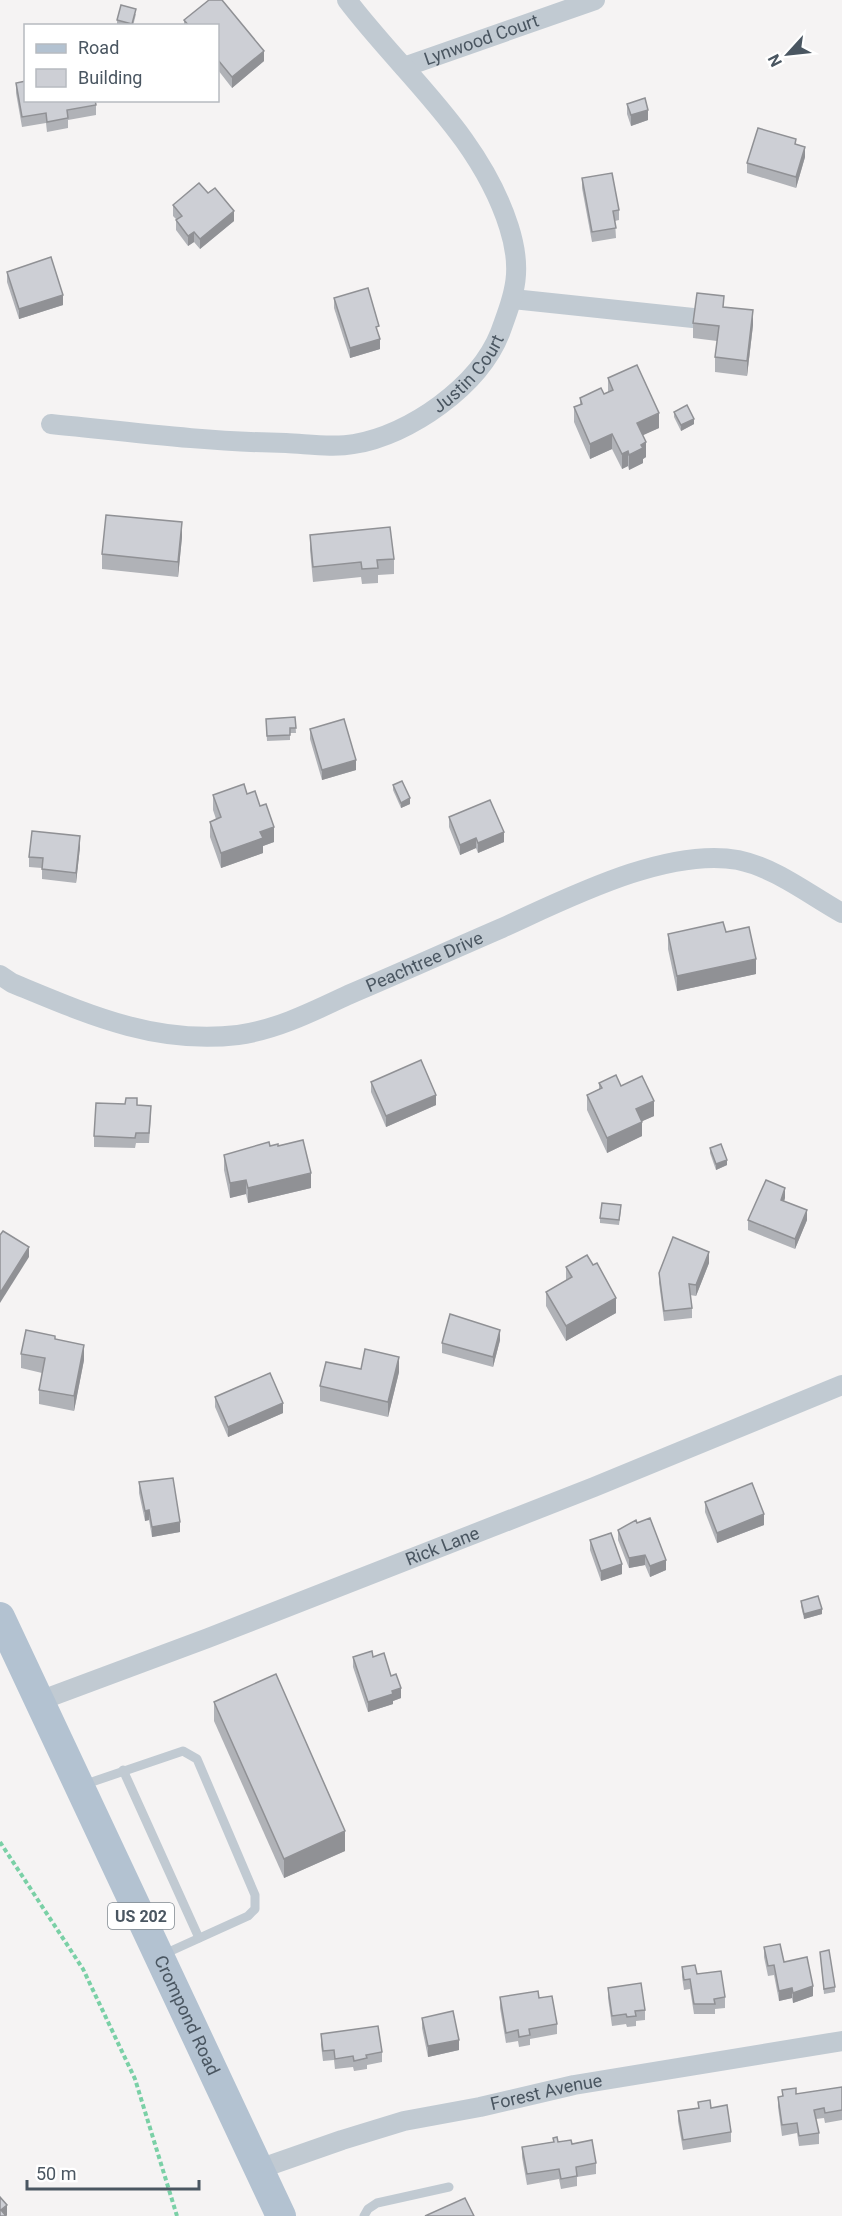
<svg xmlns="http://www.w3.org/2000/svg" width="842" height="2216" viewBox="0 0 842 2216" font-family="Roboto,sans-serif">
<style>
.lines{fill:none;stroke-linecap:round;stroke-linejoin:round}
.path{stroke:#7ad0a6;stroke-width:4;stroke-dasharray:4.5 3;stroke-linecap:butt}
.lane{stroke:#c1cad2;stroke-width:9}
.street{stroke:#c1cad2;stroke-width:20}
.primary{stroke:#b3c2d1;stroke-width:30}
.wall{fill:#b0b2b7}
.shaded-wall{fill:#909195}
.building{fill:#cdcfd5;stroke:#909195;stroke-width:1.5}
.labels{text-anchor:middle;stroke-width:4.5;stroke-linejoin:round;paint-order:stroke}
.shield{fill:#fff;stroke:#808990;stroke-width:1.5}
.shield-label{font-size:16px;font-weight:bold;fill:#4a5661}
.street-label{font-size:18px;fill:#4a5661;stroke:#fff}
</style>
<rect width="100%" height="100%" fill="#f5f3f3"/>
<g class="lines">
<!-- path -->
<polyline class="path" points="0,1842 83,1969 135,2079 177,2216"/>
<!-- lane -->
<g class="lane">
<polyline points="123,1770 199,1938"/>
<polyline points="83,1785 183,1751 197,1759 255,1895 255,1909 248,1916 162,1955"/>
<polyline points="364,2216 368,2209 377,2203 449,2187"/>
</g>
<!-- street -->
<g class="street">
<path id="s1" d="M404 67 595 0"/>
<polyline points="513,299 693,318"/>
<path id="s2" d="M51 424C130 432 207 442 286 443 308 444 333 448 354 444 410 435 479 386 500 333 515 292 523 271 509 227 480 135 403 74 347 0"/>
<path id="s3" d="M0 975 12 983C87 1014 155 1045 238 1035 276 1030 314 1011 348 995 400 973 451 950 502 928 566 899 666 847 738 860 776 868 808 894 842 913"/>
<path id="s4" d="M39 1701 208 1638 594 1487 842 1385"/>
<path id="s5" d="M259 2169 342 2140 404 2121 480 2107 574 2085 842 2041"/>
</g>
<!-- primary -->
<path class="primary" id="s6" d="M0 1617 281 2216"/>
</g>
<!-- wall -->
<g class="wall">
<polygon points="209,0 222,0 264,51 264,61 232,88 218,70 218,26 184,26 184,20"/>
<polygon points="136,14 133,26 117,26 117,20"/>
<polygon points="16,83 96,105 96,115 68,120 68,128 47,132 46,123 22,127 16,93"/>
<polygon points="627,104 648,120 631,126 627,114"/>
<polygon points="805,157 796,188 747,173 747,163"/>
<polygon points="582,178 619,210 619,220 615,221 616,238 592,242 582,188"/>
<polygon points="208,193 234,221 200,249 194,242 188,246 176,230 176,219 173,216 173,205"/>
<polygon points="7,272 63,305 19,319 7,282"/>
<polygon points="334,298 379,336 380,349 350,358 334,308"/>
<polygon points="724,307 753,325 747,376 715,372 715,357 717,341 693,338 693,323"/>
<polygon points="608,378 659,428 642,435 646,457 643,459 643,463 629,470 628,466 622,469 612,449 590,459 574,422 574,407 580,405 580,398 604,394 608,392"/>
<polygon points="674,412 694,424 681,431 674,417"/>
<polygon points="310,535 394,559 394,574 378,575 378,583 362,584 361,577 313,582 310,550"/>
<polygon points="182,537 178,577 102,569 102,554"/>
<polygon points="295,717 296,733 290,733 290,740 267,741 266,719"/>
<polygon points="310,729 356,770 322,780 310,739"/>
<polygon points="393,785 410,804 401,808 393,790"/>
<polygon points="247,794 274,842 263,846 263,853 221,868 210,837 210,822 216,819 213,810 213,795"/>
<polygon points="449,817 504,842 478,853 476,848 460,855 449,827"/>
<polygon points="80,847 76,883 42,879 42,868 29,867 29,857"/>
<polygon points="726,932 756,974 677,991 668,949 668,934"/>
<polygon points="371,1082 436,1105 386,1127 371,1092"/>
<polygon points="599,1083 654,1116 642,1121 642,1136 607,1153 587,1110 587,1095 599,1089"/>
<polygon points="137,1105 151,1116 149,1143 136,1143 135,1148 94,1147 94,1136"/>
<polygon points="270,1146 278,1146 311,1188 248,1203 246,1194 230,1198 224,1170 224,1155"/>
<polygon points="710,1148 727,1165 716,1170 710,1153"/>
<polygon points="785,1198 784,1201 807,1220 795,1249 748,1230 748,1220"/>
<polygon points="621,1210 619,1225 600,1223 600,1218"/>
<polygon points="709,1263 696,1296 690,1295 692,1308 692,1318 664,1321 659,1283 659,1273"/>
<polygon points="566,1267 616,1313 566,1341 546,1306 546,1292 566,1281"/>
<polygon points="55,1339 84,1360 74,1411 39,1404 39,1390 42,1373 21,1368 21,1354"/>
<polygon points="500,1340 493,1367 442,1353 442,1343"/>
<polygon points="399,1372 388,1417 320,1401 320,1386"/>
<polygon points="215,1397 283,1413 228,1437 215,1407"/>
<polygon points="139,1482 180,1532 152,1537 149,1520 145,1521 139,1493"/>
<polygon points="705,1502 764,1525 717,1543 705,1512"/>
<polygon points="637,1523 666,1570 650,1577 645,1565 629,1568 618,1540 618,1530"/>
<polygon points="590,1540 622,1574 601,1581 590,1550"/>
<polygon points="801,1601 822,1614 804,1619 801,1606"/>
<polygon points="353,1657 373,1657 391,1676 401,1698 393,1701 393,1704 368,1712 353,1667"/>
<polygon points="214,1702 345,1851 284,1878 214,1721"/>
<polygon points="764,1947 784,1962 813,1996 793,2003 792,1998 779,2001 774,1975 768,1976 764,1957"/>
<polygon points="820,1952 835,1987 835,1992 824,1994"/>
<polygon points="682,1967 697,1974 725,1997 725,2008 715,2009 715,2014 694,2014 690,1989 684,1990 682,1977"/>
<polygon points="608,1988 645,2010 645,2020 636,2021 636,2026 627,2027 626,2024 612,2026 608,1998"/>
<polygon points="500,1997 539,1998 557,2024 557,2034 530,2039 530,2045 519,2047 518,2041 506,2043 500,2008"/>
<polygon points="422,2018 459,2050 428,2057 422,2028"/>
<polygon points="321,2034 382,2052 382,2062 367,2065 367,2069 354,2071 353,2067 335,2069 334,2060 323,2061 321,2045"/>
<polygon points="842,2087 842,2120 825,2123 824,2118 816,2119 819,2133 819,2144 799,2146 797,2133 782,2136 778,2107 778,2097 782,2096 782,2090 796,2094"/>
<polygon points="698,2102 711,2108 731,2132 731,2142 683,2150 678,2121 678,2111 698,2108"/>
<polygon points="553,2138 558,2142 572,2144 596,2163 596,2174 577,2177 577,2186 561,2189 559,2179 527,2185 522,2157 522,2147 553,2142"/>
</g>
<!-- shaded-wall -->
<g class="shaded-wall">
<polygon points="264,51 264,61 232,88 232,77"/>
<polygon points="648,110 648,120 631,126 631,115"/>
<polygon points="805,147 805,157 796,188 796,177"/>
<polygon points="234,211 234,221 200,249 200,239"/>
<polygon points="194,232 194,242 188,246 188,236"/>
<polygon points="63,295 63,305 19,319 19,309"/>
<polygon points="753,310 753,325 747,376 747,361"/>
<polygon points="380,339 380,349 350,358 350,348"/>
<polygon points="659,413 659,428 637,438 637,423"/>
<polygon points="694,419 694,424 681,431 681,425"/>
<polygon points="612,434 612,449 590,459 590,444"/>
<polygon points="646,442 646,457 643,459 643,463 629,470 629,455 641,445"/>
<polygon points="628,451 628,466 622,469 622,454"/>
<polygon points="182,522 182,537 178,577 178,562"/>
<polygon points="356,760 356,770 322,780 322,770"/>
<polygon points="410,798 410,804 401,808 401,803"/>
<polygon points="274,827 274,842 263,846 263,853 221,868 221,853 260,832"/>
<polygon points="504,832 504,842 478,853 478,843"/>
<polygon points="80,836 80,847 76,883 76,873"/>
<polygon points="476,838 476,848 460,855 460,845"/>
<polygon points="756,959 756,974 677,991 677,976"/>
<polygon points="436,1095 436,1105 386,1127 386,1116"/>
<polygon points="654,1101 654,1116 636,1124 636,1109"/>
<polygon points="642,1122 642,1136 607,1153 607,1138"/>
<polygon points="727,1160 727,1165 716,1170 716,1164"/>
<polygon points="311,1173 311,1188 248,1203 248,1188"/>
<polygon points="246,1180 246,1194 230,1198 230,1183"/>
<polygon points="785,1188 785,1198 781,1210 781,1200"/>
<polygon points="807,1210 807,1220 795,1249 795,1239"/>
<polygon points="29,1247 29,1257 0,1303 0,1293"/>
<polygon points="709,1252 709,1263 696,1296 696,1285"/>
<polygon points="616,1298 616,1313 566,1341 566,1326"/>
<polygon points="500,1330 500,1340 493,1367 493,1357"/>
<polygon points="84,1345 84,1360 74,1411 74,1396"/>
<polygon points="399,1357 399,1372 388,1417 388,1402"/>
<polygon points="283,1403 283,1413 228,1437 228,1427"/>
<polygon points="149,1510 149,1520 145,1521 145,1511"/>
<polygon points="764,1514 764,1525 717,1543 717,1533"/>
<polygon points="180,1522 180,1532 152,1537 152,1527"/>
<polygon points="645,1555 645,1565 629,1568 629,1558"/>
<polygon points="666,1560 666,1570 650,1577 650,1566"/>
<polygon points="622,1564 622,1574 601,1581 601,1571"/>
<polygon points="822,1609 822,1614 804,1619 804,1614"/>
<polygon points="401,1688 401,1698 393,1701 393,1704 368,1712 368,1702 392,1691"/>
<polygon points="345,1831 345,1851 284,1878 284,1859"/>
<polygon points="813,1986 813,1996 793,2003 793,1993"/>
<polygon points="792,1988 792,1998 779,2001 779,1991"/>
<polygon points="459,2040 459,2050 428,2057 428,2046"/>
<polygon points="7,2205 7,2215 6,2216 1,2210"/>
</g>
<!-- building -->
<g class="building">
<polygon points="209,0 222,0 264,51 232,77 218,60 218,26 189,26 184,20"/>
<polygon points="121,5 136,9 132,24 117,20"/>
<polygon points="26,81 26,100 95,100 96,105 67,110 68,118 47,122 46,113 22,117 16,83"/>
<polygon points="645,98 648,110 631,115 627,104"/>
<polygon points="758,128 796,139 795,144 805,147 796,177 747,163"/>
<polygon points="612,173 619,210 613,211 616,228 592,232 582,178"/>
<polygon points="199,183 208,193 215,188 234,211 200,239 194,232 188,236 176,220 182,216 173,205"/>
<polygon points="51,257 63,295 19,309 7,272"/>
<polygon points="368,288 379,326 376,327 380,339 350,348 334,298"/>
<polygon points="697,293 724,296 723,307 753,310 747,361 715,357 719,326 693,323"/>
<polygon points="637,365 659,413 637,423 646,442 641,445 643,448 629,455 628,451 622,454 612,434 590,444 574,407 582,404 580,398 601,388 604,394 613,390 608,378"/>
<polygon points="687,405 694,419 681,425 674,412"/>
<polygon points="106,515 182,522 178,562 102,554"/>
<polygon points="390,527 394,559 377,560 378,568 362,569 361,562 313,567 310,535"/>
<polygon points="295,717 296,728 290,728 290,735 267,736 266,719"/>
<polygon points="344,719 356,760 322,770 310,729"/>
<polygon points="402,781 410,798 401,803 393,785"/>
<polygon points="244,784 247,794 255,791 260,806 266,804 274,827 260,832 263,838 221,853 210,822 221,817 213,795"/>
<polygon points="490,800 504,832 478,843 476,838 460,845 449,817"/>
<polygon points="32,831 80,836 76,873 42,869 43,858 29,857"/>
<polygon points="723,922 726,932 749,927 756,959 677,976 668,934"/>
<polygon points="421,1060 436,1095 386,1116 371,1082"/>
<polygon points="616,1075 621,1086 642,1076 654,1101 636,1109 642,1122 607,1138 587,1095 602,1088 599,1083"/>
<polygon points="126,1098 137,1098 137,1105 151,1106 149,1133 136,1133 135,1138 94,1136 96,1103 125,1104"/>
<polygon points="303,1140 311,1173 248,1188 246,1180 230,1183 224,1155 269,1142 270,1146 278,1144 278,1146"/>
<polygon points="721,1144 727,1160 716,1164 710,1148"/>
<polygon points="766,1180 785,1188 781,1200 807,1210 795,1239 748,1220"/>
<polygon points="602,1203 621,1205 619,1220 600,1218"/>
<polygon points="3,1231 29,1247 0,1293 0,1235"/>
<polygon points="673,1237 709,1252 696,1285 689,1284 692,1308 664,1311 659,1273"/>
<polygon points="587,1255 593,1265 597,1263 616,1298 566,1326 546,1292 572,1277 566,1267"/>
<polygon points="450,1314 500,1330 493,1357 442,1343"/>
<polygon points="26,1330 55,1336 55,1339 84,1345 74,1396 39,1390 45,1358 21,1354"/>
<polygon points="365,1349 399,1357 388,1402 320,1386 326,1362 361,1369"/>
<polygon points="270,1373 283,1403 228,1427 215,1397"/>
<polygon points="173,1478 180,1522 152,1527 149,1510 145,1511 139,1482"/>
<polygon points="752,1483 764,1514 717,1533 705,1502"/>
<polygon points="650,1518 666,1560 650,1566 645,1555 629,1558 618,1530 636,1520 637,1523"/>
<polygon points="611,1533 622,1564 601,1571 590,1540"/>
<polygon points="818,1596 822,1609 804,1614 801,1601"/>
<polygon points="372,1651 373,1657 384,1653 391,1676 396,1674 401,1688 392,1691 393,1694 368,1702 353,1657"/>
<polygon points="276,1674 345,1831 284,1859 214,1702"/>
<polygon points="780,1944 784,1962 807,1957 813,1986 793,1993 792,1988 779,1991 774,1965 768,1966 764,1947"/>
<polygon points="829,1950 835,1987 824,1989 820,1952"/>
<polygon points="695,1965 697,1974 721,1971 725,1997 714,1999 715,2004 694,2004 690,1979 684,1980 682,1967"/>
<polygon points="641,1983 645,2010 635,2011 636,2016 627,2017 626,2014 612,2016 608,1988"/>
<polygon points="538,1991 539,1998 552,1996 557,2024 529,2029 530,2035 519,2037 518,2030 506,2033 500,1997"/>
<polygon points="453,2011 459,2040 428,2046 422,2018"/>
<polygon points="378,2026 382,2052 366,2055 367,2058 354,2061 353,2056 335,2059 334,2050 323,2051 321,2034"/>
<polygon points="842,2087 842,2110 825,2113 824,2108 814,2110 819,2133 799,2136 797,2123 782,2125 778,2097 783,2096 782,2090 796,2088 796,2094"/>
<polygon points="710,2100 711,2108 727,2105 731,2132 683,2140 678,2111 699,2108 698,2102"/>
<polygon points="557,2137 558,2142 571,2140 572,2144 592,2140 596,2163 576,2167 577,2176 561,2179 559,2169 527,2174 522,2147 554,2142 553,2138"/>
<polygon points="0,2197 7,2205 1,2210 6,2216 0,2216"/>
<polygon points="465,2198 474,2216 425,2216"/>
</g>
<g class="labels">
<!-- shield labels -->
<rect class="shield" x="108" y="1903" width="66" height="26" rx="4.5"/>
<g class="shield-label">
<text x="141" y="1922">US 202</text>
</g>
<!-- street labels -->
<g class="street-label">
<text dy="6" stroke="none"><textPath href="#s1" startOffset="82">Lynwood Court</textPath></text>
<text dy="6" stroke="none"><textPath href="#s2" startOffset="442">Justin Court</textPath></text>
<text dy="6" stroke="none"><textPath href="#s3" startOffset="450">Peachtree Drive</textPath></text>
<text dy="6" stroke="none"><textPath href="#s4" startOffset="432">Rick Lane</textPath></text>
<text dy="6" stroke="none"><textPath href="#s6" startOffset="440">Crompond Road</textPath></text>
<text dy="6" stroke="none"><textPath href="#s5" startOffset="298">Forest Avenue</textPath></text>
</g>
</g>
<!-- legend -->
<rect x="24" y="24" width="195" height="78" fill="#ffffff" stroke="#b7bbc0" stroke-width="1.5"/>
<rect x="36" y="44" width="30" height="9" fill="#b3c2d1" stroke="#b7bbc0" stroke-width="1.5"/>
<text x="78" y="54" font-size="18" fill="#4a5661">Road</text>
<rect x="36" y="69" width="30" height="18" fill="#cdcfd5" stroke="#b7bbc0" stroke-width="1.5"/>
<text x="78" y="84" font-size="18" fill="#4a5661">Building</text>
<!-- north arrow -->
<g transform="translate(788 54) rotate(243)" stroke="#ffffff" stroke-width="4.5" paint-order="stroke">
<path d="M0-4.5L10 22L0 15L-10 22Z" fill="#4a5661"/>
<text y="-9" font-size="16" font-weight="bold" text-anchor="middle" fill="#4a5661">N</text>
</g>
<!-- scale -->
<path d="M27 2180v9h172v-9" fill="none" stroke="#4a5661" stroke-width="3"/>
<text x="36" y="2180" font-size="18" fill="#4a5661" stroke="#ffffff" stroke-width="4.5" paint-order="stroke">50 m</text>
</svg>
